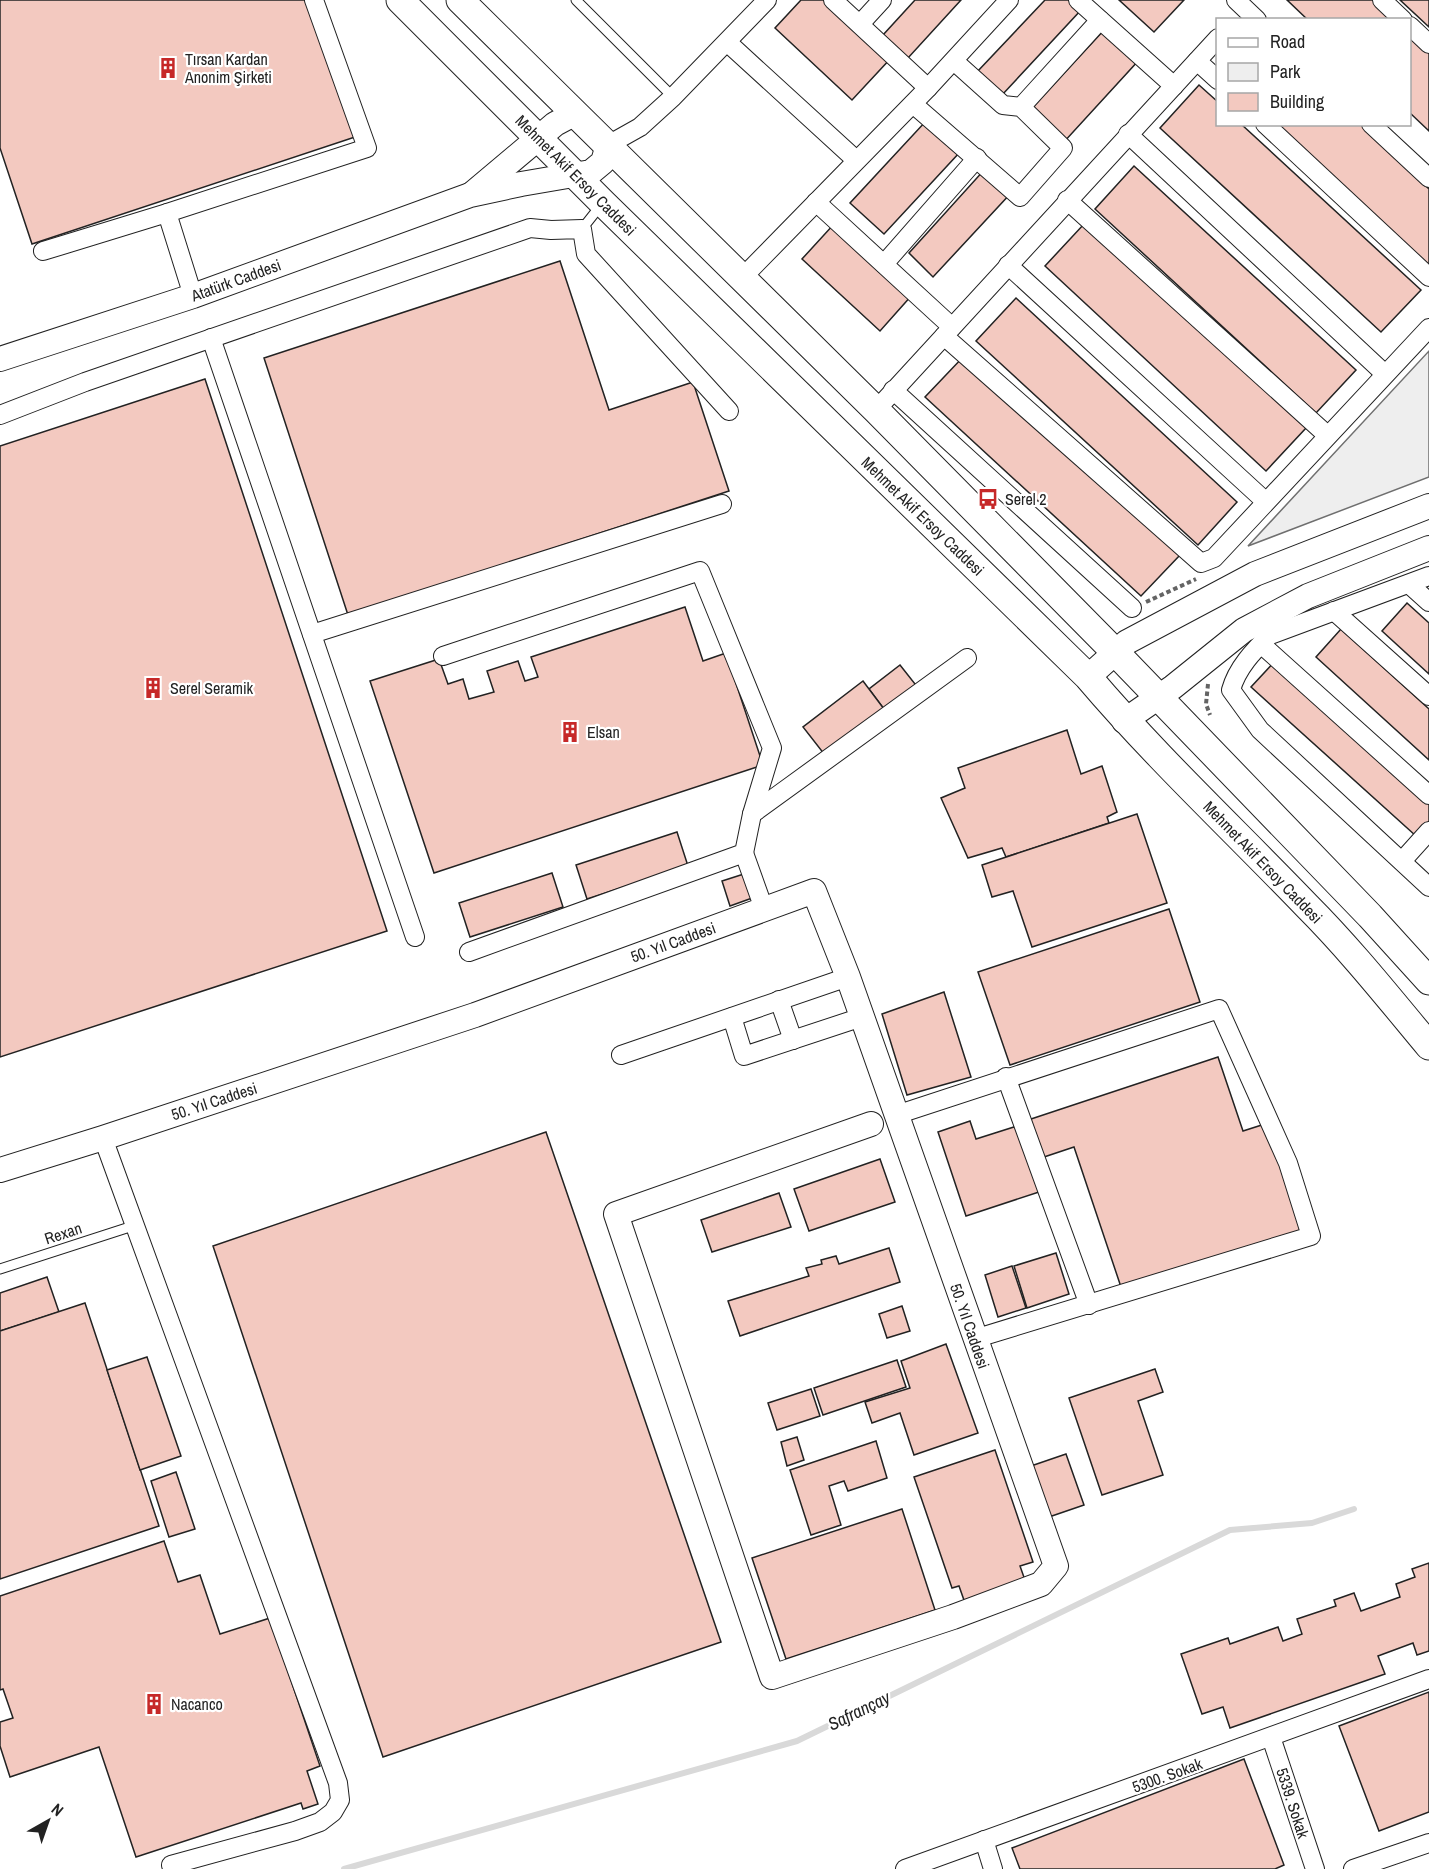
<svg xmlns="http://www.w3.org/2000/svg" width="1429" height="1869" viewBox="0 0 1429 1869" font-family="'Archivo Narrow',sans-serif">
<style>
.green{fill:#eee;stroke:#6f6f6f;stroke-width:1.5}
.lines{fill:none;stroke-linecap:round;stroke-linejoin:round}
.stream{stroke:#d9d9d9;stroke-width:6}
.building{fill:#f3c9c0;stroke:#222;stroke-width:1.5}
.lane-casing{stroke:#222;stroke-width:11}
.street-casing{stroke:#222;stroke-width:20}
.secondary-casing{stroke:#222;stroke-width:26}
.primary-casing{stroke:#222;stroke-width:29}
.path{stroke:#646464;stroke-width:4;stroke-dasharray:4.5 3;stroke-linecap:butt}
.lane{stroke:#fff;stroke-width:9}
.street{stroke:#fff;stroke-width:18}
.secondary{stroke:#fff;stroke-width:24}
.primary{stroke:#fff;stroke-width:27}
.labels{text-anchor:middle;stroke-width:4.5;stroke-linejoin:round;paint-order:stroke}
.poi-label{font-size:16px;fill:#222;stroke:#fff;text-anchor:start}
.street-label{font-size:16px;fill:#222;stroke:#fff}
.water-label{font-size:18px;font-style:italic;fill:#222;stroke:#fff}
</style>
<rect width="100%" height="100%" fill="#fff"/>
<!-- green -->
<polygon class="green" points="1429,351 1429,477 1248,546"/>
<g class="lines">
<!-- stream -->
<polyline class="stream" points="344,1869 797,1741 1230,1530 1312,1523 1354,1509"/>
</g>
<!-- building -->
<g class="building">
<polygon points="0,0 313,0 358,136 32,244 0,148"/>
<polygon points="801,0 828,0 891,58 852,100 775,28"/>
<polygon points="915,0 961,0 908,58 883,35"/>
<polygon points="1045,0 1069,0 1081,10 1002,95 977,72"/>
<polygon points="1119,0 1184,0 1154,32"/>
<polygon points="1287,0 1373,0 1394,20 1308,20"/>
<polygon points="1400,0 1429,0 1429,27"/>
<polygon points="1105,29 1139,60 1063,143 1028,112"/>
<polygon points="1410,34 1429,52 1429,131 1410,113"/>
<polygon points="1199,85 1218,102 1218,124 1241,124 1421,290 1381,332 1160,128"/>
<polygon points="926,121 960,152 884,234 850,203"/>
<polygon points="1274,124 1360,124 1429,189 1429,267"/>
<polygon points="1134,166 1356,370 1316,413 1095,209"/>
<polygon points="985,169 1011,193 933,277 909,253"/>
<polygon points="834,224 912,295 880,331 802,259"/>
<polygon points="1084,224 1306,428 1266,471 1045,266"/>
<polygon points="560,261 609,410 693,382 729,491 348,615 264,358"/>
<polygon points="1016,298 1237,502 1198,545 976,341"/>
<polygon points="964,356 1180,555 1141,596 925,397"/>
<polygon points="205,379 387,931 0,1057 0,446"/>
<polygon points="1407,603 1429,623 1429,674 1382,631"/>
<polygon points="685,607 703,661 726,653 763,765 434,873 370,681 439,659 448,684 463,679 469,699 494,692 487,671 518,661 525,681 538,677 531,657"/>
<polygon points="1341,629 1429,709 1429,760 1316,657"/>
<polygon points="1277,659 1429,797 1429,822 1416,836 1251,687"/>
<polygon points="900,665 919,689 887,713 869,689"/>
<polygon points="863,681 887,713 828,759 803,727"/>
<polygon points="1067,730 1081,774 1102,766 1117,812 1107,817 1109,823 1006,857 1002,848 968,858 941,798 965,788 958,768"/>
<polygon points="1137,814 1167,903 1032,947 1013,891 992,897 982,865"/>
<polygon points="677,832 688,866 587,899 576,865"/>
<polygon points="552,873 563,907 470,937 459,903"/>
<polygon points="747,873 755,897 730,906 722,881"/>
<polygon points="1169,909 1200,1002 1010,1065 978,972"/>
<polygon points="944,992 971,1077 907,1095 882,1014"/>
<polygon points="1218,1057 1243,1131 1268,1123 1304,1230 1122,1290 1074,1147 1041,1158 1028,1120"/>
<polygon points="970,1121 976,1139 1017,1126 1039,1192 966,1216 938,1132"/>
<polygon points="546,1132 721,1642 383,1757 213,1246"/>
<polygon points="880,1159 895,1202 809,1231 794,1189"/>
<polygon points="779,1193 791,1227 712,1252 701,1220"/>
<polygon points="889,1248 900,1282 740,1336 728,1301 809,1276 806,1268 822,1264 821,1260 836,1256 839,1264"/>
<polygon points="1056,1253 1069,1294 1027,1308 1014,1266"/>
<polygon points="1012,1266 1026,1308 998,1317 985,1275"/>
<polygon points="47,1277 59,1312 0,1331 0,1293"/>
<polygon points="85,1303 159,1526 0,1579 0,1331"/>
<polygon points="902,1306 910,1331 887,1338 879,1314"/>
<polygon points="946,1344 978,1433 914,1455 900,1413 872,1423 865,1402 910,1388 901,1361"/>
<polygon points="147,1357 181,1456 140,1470 107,1370"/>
<polygon points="897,1360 906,1387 823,1415 814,1388"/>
<polygon points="1155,1369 1163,1392 1138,1401 1163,1475 1102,1495 1069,1398"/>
<polygon points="811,1389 820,1416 777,1430 768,1403"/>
<polygon points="797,1437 804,1460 787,1466 781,1442"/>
<polygon points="876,1441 887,1478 848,1491 844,1481 829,1486 841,1525 811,1535 790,1470"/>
<polygon points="995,1450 1033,1562 1020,1566 1026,1583 965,1603 959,1586 952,1588 914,1477"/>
<polygon points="1066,1454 1084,1505 1046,1518 1028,1467"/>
<polygon points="176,1472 195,1529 169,1537 151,1481"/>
<polygon points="902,1509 935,1610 786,1659 752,1558"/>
<polygon points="164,1541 178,1582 200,1575 220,1634 270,1618 320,1766 307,1771 318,1804 303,1809 301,1803 136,1857 99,1747 10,1777 0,1746 0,1722 13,1718 3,1689 0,1690 0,1596"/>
<polygon points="1429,1563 1429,1651 1417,1655 1413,1643 1378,1656 1385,1674 1230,1728 1223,1707 1202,1714 1181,1654 1228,1638 1230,1644 1278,1627 1283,1641 1302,1634 1297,1619 1336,1606 1334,1600 1354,1593 1361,1611 1400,1597 1396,1584 1415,1577 1412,1569"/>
<polygon points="1429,1692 1429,1812 1379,1831 1339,1726"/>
<polygon points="1244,1759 1284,1865 1275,1869 1020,1869 1012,1848"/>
</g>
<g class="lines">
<defs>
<g id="lane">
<polyline points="576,0 673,97"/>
<polyline points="582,229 601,205"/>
<polyline points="0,1269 136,1225"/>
</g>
<g id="street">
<polyline points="833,0 928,88"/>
<polyline points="1078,0 1174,86"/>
<polyline points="1236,0 1257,20"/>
<polyline points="1382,0 1403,20"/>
<polyline points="860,24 882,0"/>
<polyline points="1410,26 1429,44"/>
<polyline points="727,42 856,160"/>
<polyline points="1197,61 1218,80"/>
<polyline points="913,104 1020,197 1063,148 1021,107 1003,105 954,61"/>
<polyline points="1021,107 1100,20"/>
<polyline points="1265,124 1429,277"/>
<polyline points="1371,124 1429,178"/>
<polyline points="1128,134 1385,374"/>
<polyline points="608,145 640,127 673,97 767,0"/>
<polyline points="1067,200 1327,435"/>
<polyline points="816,202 952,327"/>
<polyline points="167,213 367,148 314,0"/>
<polyline points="43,251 167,213 193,296"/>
<polyline points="884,264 977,158"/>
<polyline points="1008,265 1265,501"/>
<polyline points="742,278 928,88 1009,0"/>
<polyline points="944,336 1201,563 1214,558 1429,328"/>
<polyline points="211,338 415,937"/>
<polyline points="893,390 1132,608"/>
<polyline points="876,410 1218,38"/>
<polyline points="0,415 85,382 530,228 551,230 582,229 586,254 729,411"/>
<path d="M1429 576 1270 635C1254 650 1237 668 1231 690L1260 730 1429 887"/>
<polyline points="1409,584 1429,602"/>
<polyline points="1334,611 1429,696"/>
<polyline points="312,634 722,504"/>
<polyline points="1261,644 1429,795"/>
<polyline points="443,656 700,571 772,748 752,814"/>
<polyline points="744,853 764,909"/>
<polyline points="1402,861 1429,831"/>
<polyline points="469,952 744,853 752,814 967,658"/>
<polyline points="779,1000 793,1040"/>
<polyline points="732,1017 744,1056 862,1017"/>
<polyline points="621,1055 848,977"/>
<polyline points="1006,1077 1089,1305"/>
<polyline points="896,1115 1219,1009 1288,1163 1311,1236 974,1339"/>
<polyline points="103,1138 338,1783 340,1800 333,1812 320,1822 295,1831 171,1865"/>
<polyline points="1271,1737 1315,1869"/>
<polyline points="984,1840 993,1869"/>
<polyline points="905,1869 1429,1679"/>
<polyline points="1353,1869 1429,1843"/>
</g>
<g id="secondary">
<polyline points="472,194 555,124 570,116 578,117"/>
<polyline points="0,359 193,296 470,195 521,184 591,172 603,162 608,145"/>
<polyline points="1088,677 1127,642 1255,574 1429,506"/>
<polyline points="1124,721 1173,687 1244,630 1308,596 1429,548"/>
<polyline points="0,1170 103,1138 475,1015 814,891 848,977 1056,1566 1041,1584 953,1617 772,1677 616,1214 871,1124"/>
</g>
<g id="primary">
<path d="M400 0 603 203 1088 677C1156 757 1233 829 1306 905 1350 949 1389 998 1429 1046"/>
<polyline points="460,0 876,410 1115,652 1370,916 1429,981"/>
</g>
</defs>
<!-- lane casing -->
<use href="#lane" class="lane-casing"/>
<!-- street casing -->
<use href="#street" class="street-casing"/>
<!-- secondary casing -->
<use href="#secondary" class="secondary-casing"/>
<!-- primary casing -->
<use href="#primary" class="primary-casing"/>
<!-- path -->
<g class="path">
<polyline points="1146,602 1196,579"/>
<polyline points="1208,684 1206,704 1210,715"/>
</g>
<!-- lane -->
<use href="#lane" class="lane"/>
<!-- street -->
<use href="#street" class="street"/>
<!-- secondary -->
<use href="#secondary" class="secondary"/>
<!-- primary -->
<use href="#primary" class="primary"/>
</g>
<!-- icons -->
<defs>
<symbol id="building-bare" viewBox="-9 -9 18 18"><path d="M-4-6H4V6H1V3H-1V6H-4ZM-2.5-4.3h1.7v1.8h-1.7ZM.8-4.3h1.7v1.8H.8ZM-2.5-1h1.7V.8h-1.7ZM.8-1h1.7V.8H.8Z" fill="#c62828" stroke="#fff" stroke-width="2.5" paint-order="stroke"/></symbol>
<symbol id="bus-bare" viewBox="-9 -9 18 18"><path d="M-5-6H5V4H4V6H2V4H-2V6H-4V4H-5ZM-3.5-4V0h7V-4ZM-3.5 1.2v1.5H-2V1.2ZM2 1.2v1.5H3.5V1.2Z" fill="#c62828" stroke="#fff" stroke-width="2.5" paint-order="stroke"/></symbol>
</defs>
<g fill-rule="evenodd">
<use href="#building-bare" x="153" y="53" width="30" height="30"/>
<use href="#bus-bare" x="973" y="484" width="30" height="30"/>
<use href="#building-bare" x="138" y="673" width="30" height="30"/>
<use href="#building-bare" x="555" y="717" width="30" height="30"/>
<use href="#building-bare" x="139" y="1689" width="30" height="30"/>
</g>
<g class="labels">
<!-- poi labels -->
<g class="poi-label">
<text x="185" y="65">Tırsan Kardan<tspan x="185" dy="18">Anonim Şirketi</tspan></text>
<text x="1005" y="505">Serel 2</text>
<text x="170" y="694">Serel Seramik</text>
<text x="587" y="738">Elsan</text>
<text x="171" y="1710">Nacanco</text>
</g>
<!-- street labels -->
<g class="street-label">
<text transform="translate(576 175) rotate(45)" y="6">Mehmet Akif Ersoy Caddesi</text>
<text transform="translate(236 280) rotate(-20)" y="6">Atatürk Caddesi</text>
<text transform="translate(923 516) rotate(44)" y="6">Mehmet Akif Ersoy Caddesi</text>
<text transform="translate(1263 862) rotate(46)" y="6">Mehmet Akif Ersoy Caddesi</text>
<text transform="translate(673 942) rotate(-20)" y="6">50. Yıl Caddesi</text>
<text transform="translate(214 1101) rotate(-18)" y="6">50. Yıl Caddesi</text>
<text transform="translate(63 1233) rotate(-18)" y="6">Rexan</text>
<text transform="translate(970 1326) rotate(71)" y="6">50. Yıl Caddesi</text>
<text transform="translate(1167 1775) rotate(-20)" y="6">5300. Sokak</text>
<text transform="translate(1293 1803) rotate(72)" y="6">5339. Sokak</text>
</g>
<!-- water labels -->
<g class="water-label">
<text transform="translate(859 1711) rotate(-26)" y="6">Safrançay</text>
</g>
</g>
<!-- legend -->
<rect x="1216" y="18" width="195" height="108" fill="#ffffff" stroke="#a7a7a7" stroke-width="1.5"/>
<rect x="1228" y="38" width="30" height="9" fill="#ffffff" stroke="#a7a7a7" stroke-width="1.5"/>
<text x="1270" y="48" font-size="18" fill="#222222">Road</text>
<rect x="1228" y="63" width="30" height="18" fill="#eeeeee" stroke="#a7a7a7" stroke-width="1.5"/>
<text x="1270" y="78" font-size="18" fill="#222222">Park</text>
<rect x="1228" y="93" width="30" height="18" fill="#f3c9c0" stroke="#a7a7a7" stroke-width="1.5"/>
<text x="1270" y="108" font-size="18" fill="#222222">Building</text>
<!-- north arrow -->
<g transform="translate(48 1821) rotate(40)" stroke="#ffffff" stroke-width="4.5" paint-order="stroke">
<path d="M0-4.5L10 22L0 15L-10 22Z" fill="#222222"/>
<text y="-9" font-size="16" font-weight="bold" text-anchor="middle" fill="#222222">N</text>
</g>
</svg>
